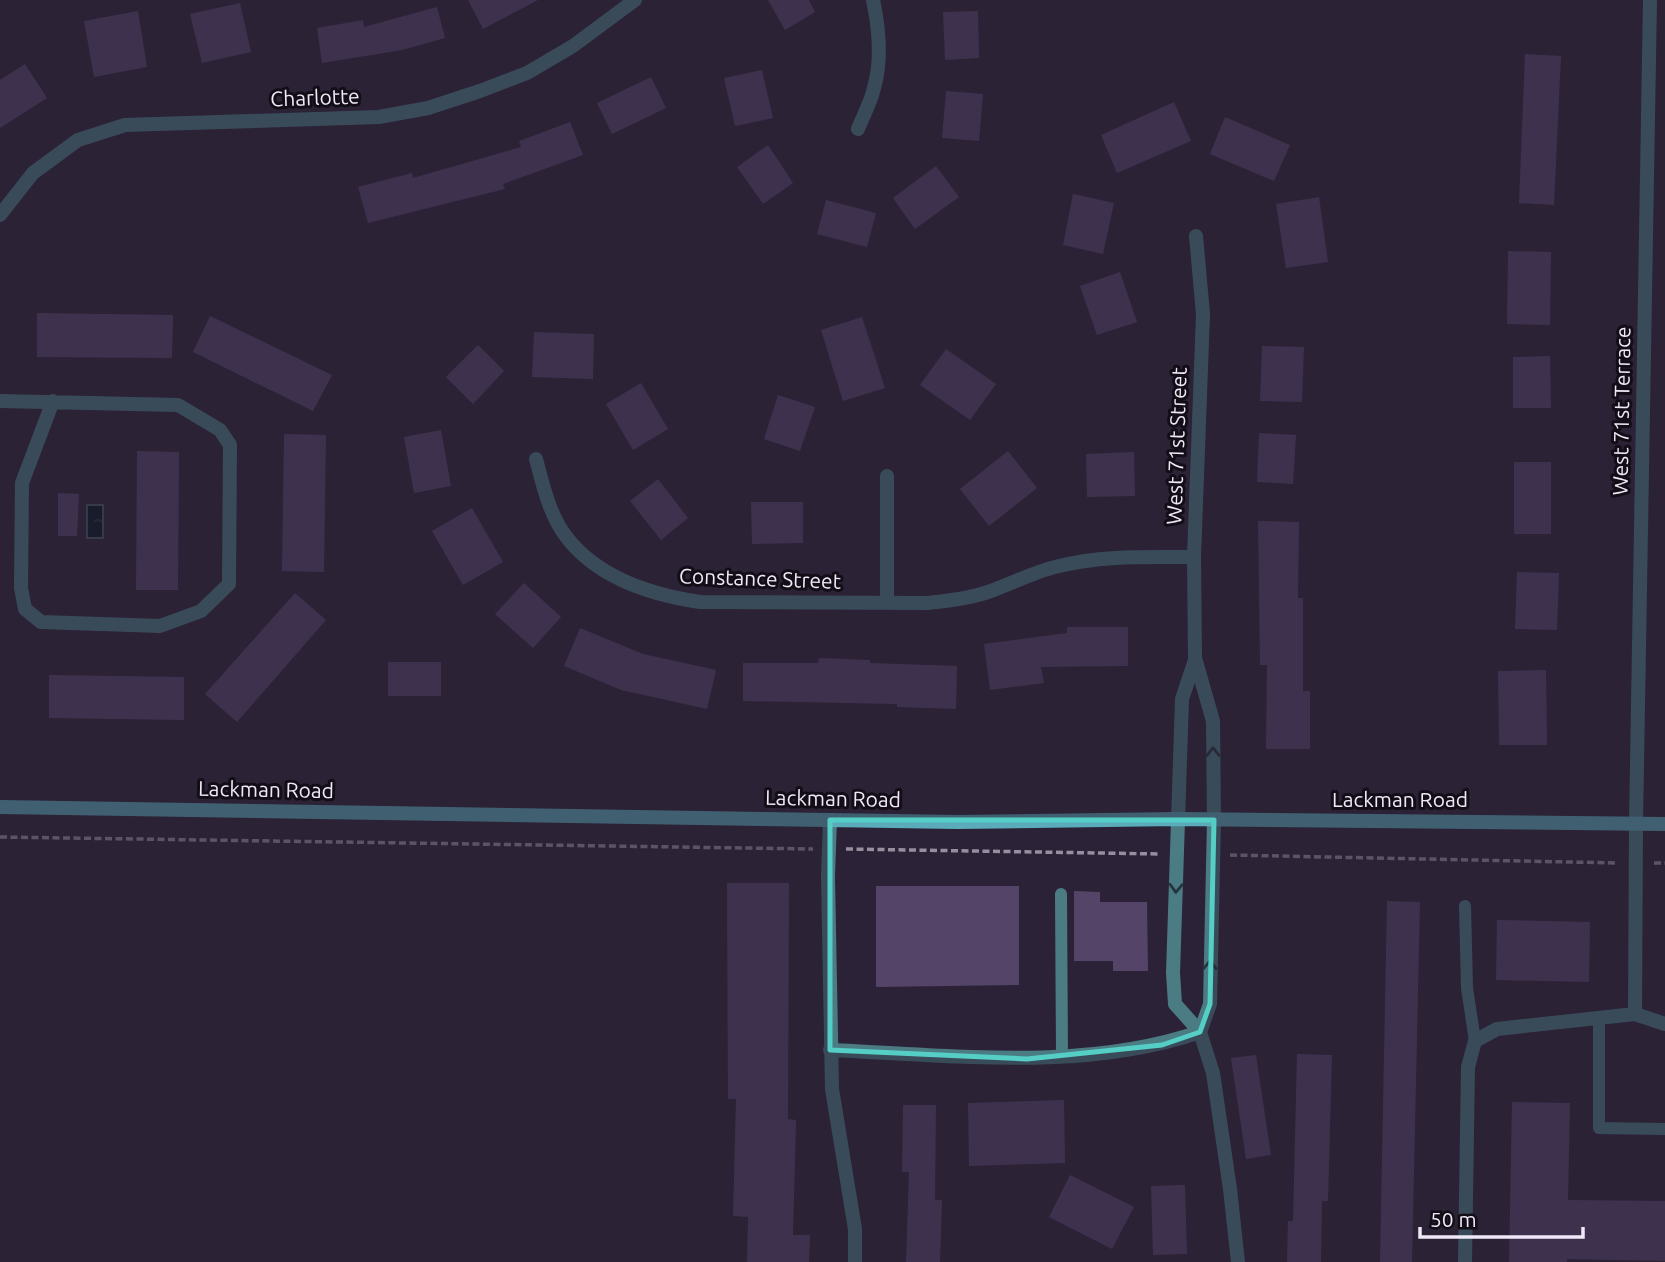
<svg xmlns="http://www.w3.org/2000/svg" width="1665" height="1262" viewBox="0 0 1665 1262" font-family="Ubuntu,sans-serif">
<style>
.water{fill:url(#water-ripples);stroke:#475560;stroke-width:2}
.building{fill:#544468}
.lines{fill:none;stroke-linecap:round;stroke-linejoin:round}
.path{stroke:#968fa0;stroke-width:3.5;stroke-dasharray:7 3.5;stroke-linecap:butt}
.service{stroke:#4b7c84;stroke-width:12}
.minor{stroke:#4b7c84;stroke-width:14}
.secondary{stroke:#5aacba;stroke-width:14}
.oneway{stroke:#26343d}
.marked{fill:none;stroke:#55cec5;stroke-width:5;stroke-linejoin:round}
.labels{text-anchor:middle;stroke-width:6;stroke-linejoin:round;paint-order:stroke}
.street-label{font-size:21px;fill:#eee8f7;stroke:#120d17}
</style>
<defs>
<pattern id="water-ripples" width="26" height="14" patternUnits="userSpaceOnUse" patternTransform="scale(1.75)"><rect width="26" height="14" fill="#001620"/><path d="M2 4q2-2 4 0t4 0M15 11q2-2 4 0t4 0" fill="none" stroke="#263841"/></pattern>
</defs>
<rect width="100%" height="100%" fill="#2b2237"/>
<!-- water -->
<rect class="water" x="87" y="505" width="16" height="33"/>
<!-- building -->
<g class="building">
<polygon points="468,0 538,0 483,29"/>
<polygon points="768,0 809,0 815,12 785,30"/>
<polygon points="240,3 251,52 202,63 190,14"/>
<polygon points="437,7 445,38 402,50 322,63 317,28 363,20 364,27"/>
<polygon points="138,11 147,67 94,77 84,21"/>
<polygon points="978,11 979,58 945,60 943,12"/>
<polygon points="1525,54 1561,56 1554,205 1519,203"/>
<polygon points="25,64 47,98 0,128 0,80"/>
<polygon points="762,70 773,118 735,126 724,78"/>
<polygon points="651,77 666,108 612,134 597,103"/>
<polygon points="946,91 983,94 979,141 942,138"/>
<polygon points="1174,102 1191,141 1117,173 1101,135"/>
<polygon points="1225,117 1290,145 1274,181 1210,154"/>
<polygon points="570,122 583,155 503,184 505,189 368,223 358,187 412,173 413,178 521,147 519,141"/>
<polygon points="768,145 793,183 763,204 737,167"/>
<polygon points="936,166 959,197 915,229 893,198"/>
<polygon points="1073,194 1114,203 1103,254 1063,245"/>
<polygon points="1319,197 1328,262 1286,268 1276,204"/>
<polygon points="826,200 876,213 867,247 817,234"/>
<polygon points="1508,251 1551,252 1550,325 1507,324"/>
<polygon points="1120,272 1137,322 1097,335 1080,286"/>
<polygon points="37,313 173,315 172,358 37,357"/>
<polygon points="210,316 332,375 313,411 193,352"/>
<polygon points="862,317 885,388 843,401 821,330"/>
<polygon points="534,332 594,334 593,379 532,377"/>
<polygon points="478,345 504,371 473,404 446,377"/>
<polygon points="1262,346 1304,347 1302,402 1260,401"/>
<polygon points="946,349 996,384 970,420 920,385"/>
<polygon points="1550,356 1551,408 1513,408 1513,357"/>
<polygon points="641,383 668,429 633,450 606,404"/>
<polygon points="778,395 815,407 800,451 764,439"/>
<polygon points="441,430 451,486 414,493 404,437"/>
<polygon points="1259,433 1296,435 1293,484 1257,482"/>
<polygon points="284,434 326,435 324,572 282,571"/>
<polygon points="137,451 179,452 178,590 136,590"/>
<polygon points="1008,451 1037,488 989,526 960,489"/>
<polygon points="1134,452 1135,496 1087,497 1086,454"/>
<rect x="1514" y="462" width="37" height="72"/>
<polygon points="658,479 688,518 661,540 630,501"/>
<polygon points="58,493 79,494 77,536 58,536"/>
<polygon points="751,502 803,502 803,543 752,544"/>
<polygon points="472,508 503,562 463,585 432,531"/>
<polygon points="1258,521 1299,522 1298,598 1303,598 1303,691 1310,691 1310,749 1266,749 1267,665 1260,665"/>
<polygon points="1517,572 1559,573 1557,630 1515,629"/>
<polygon points="524,583 561,617 533,648 495,614"/>
<polygon points="295,593 326,620 237,722 205,694"/>
<polygon points="1067,627 1128,627 1128,666 1041,667 1044,683 990,690 984,644 1067,633"/>
<polygon points="580,628 643,654 716,670 707,709 621,690 564,666"/>
<polygon points="819,658 870,660 870,663 957,666 956,709 897,707 897,704 743,701 743,663 818,663"/>
<rect x="388" y="662" width="53" height="34"/>
<polygon points="1546,670 1547,745 1499,745 1498,671"/>
<polygon points="49,675 184,677 184,720 49,718"/>
<polygon points="727,883 789,883 788,1119 796,1120 793,1235 810,1235 809,1262 747,1262 748,1217 733,1216 736,1099 728,1099"/>
<polygon points="876,886 1019,886 1019,985 876,987"/>
<polygon points="1074,891 1100,892 1100,902 1147,902 1148,971 1113,971 1113,961 1074,961"/>
<polygon points="1387,901 1420,902 1412,1262 1380,1262"/>
<polygon points="1497,920 1590,922 1589,982 1496,980"/>
<polygon points="1297,1054 1332,1055 1328,1201 1322,1201 1321,1262 1287,1262 1288,1221 1293,1221"/>
<polygon points="1256,1055 1271,1155 1246,1159 1231,1058"/>
<polygon points="1064,1100 1065,1163 969,1166 968,1103"/>
<polygon points="1512,1102 1570,1103 1568,1200 1665,1201 1665,1261 1567,1259 1567,1262 1509,1262"/>
<polygon points="903,1105 936,1105 935,1200 942,1200 940,1262 906,1262 909,1172 902,1172"/>
<polygon points="1070,1175 1134,1207 1112,1249 1049,1217"/>
<polygon points="1185,1185 1187,1254 1153,1255 1151,1186"/>
</g>
<g class="lines">
<!-- path -->
<g class="path">
<polyline points="0,837 813,849"/>
<polyline points="846,849 1160,854"/>
<polyline points="1230,855 1618,863"/>
<polyline points="1654,863 1665,863"/>
</g>
<!-- service -->
<g class="service">
<polyline points="1061,894 1062,1056"/>
<polyline points="1465,906 1467,988 1475,1041"/>
<polyline points="1599,1018 1599,1128 1665,1129"/>
</g>
<!-- minor -->
<g class="minor">
<path d="M858 129C863 116 871 102 874 88 882 60 879 28 873 0"/>
<polyline points="0,215 33,173 78,140 125,125 379,117 428,108 480,91 527,73 573,46 635,0"/>
<polyline points="1196,236 1203,314 1194,557 1195,658 1213,721 1214,820 1210,1004 1200,1032"/>
<polyline points="0,401 178,405 220,430 230,445 229,584 201,611 160,626 41,622 25,609 21,588 22,483 53,401"/>
<path d="M536 459C543 486 550 517 568 539 600 579 652 595 700 602L927 603C947 601 966 599 985 593 1009 585 1031 573 1055 567 1101 555 1147 557 1194 557"/>
<polyline points="887,602 887,476"/>
<polyline points="1195,660 1182,699 1173,973 1175,1004 1200,1032 1213,1073 1230,1189 1238,1262"/>
<polyline points="830,820 828,876 832,1089 855,1229 855,1262"/>
<polyline points="1635,1014 1636,823 1650,0"/>
<path d="M830 1050C953 1055 1082 1072 1200 1032"/>
<polyline points="1465,1262 1468,1067 1475,1041 1497,1029 1635,1014 1665,1024"/>
</g>
<!-- secondary -->
<polyline class="secondary" points="0,807 957,822 1178,819 1665,824"/>
</g>
<!-- one-way arrows -->
<defs><path id="oneway-chevron" d="M-2-3.5L2.5 0L-2 3.5" fill="none" stroke-width="1.6" stroke-linecap="round" stroke-linejoin="round" transform="scale(1.75)"/></defs>
<g class="oneway">
<use href="#oneway-chevron" transform="translate(1213 752) rotate(-91)"/>
<use href="#oneway-chevron" transform="translate(1176 888) rotate(92)"/>
<use href="#oneway-chevron" transform="translate(1210 965) rotate(-89)"/>
</g>
<!-- marked area -->
<path d="M0 0H1665V1262H0ZM830 820H1214L1210 1004 1200 1032 1162 1045 1027 1059 830 1050Z" fill="#2b2237" fill-opacity=".55" fill-rule="evenodd"/>
<path class="marked" d="M830 820H1214L1210 1004 1200 1032 1162 1045 1027 1059 830 1050Z"/>
<g class="labels">
<!-- street labels -->
<g class="street-label">
<text transform="translate(315 98) rotate(-2)" y="7">Charlotte</text>
<text transform="translate(1622 411) rotate(-89)" y="7">West 71st Terrace</text>
<text transform="translate(1177 446) rotate(-88)" y="7">West 71st Street</text>
<text transform="translate(760 579) rotate(2)" y="7">Constance Street</text>
<text transform="translate(266 790) rotate(1)" y="7">Lackman Road</text>
<text transform="translate(833 799) rotate(1)" y="7">Lackman Road</text>
<text x="1400" y="807">Lackman Road</text>
</g>
</g>
<!-- scale -->
<path d="M1420 1227v10h163v-10" fill="none" stroke="#eee8f7" stroke-width="3.5"/>
<text x="1430" y="1227" font-size="21" fill="#eee8f7" stroke="#120d17" stroke-width="5" paint-order="stroke">50 m</text>
</svg>
